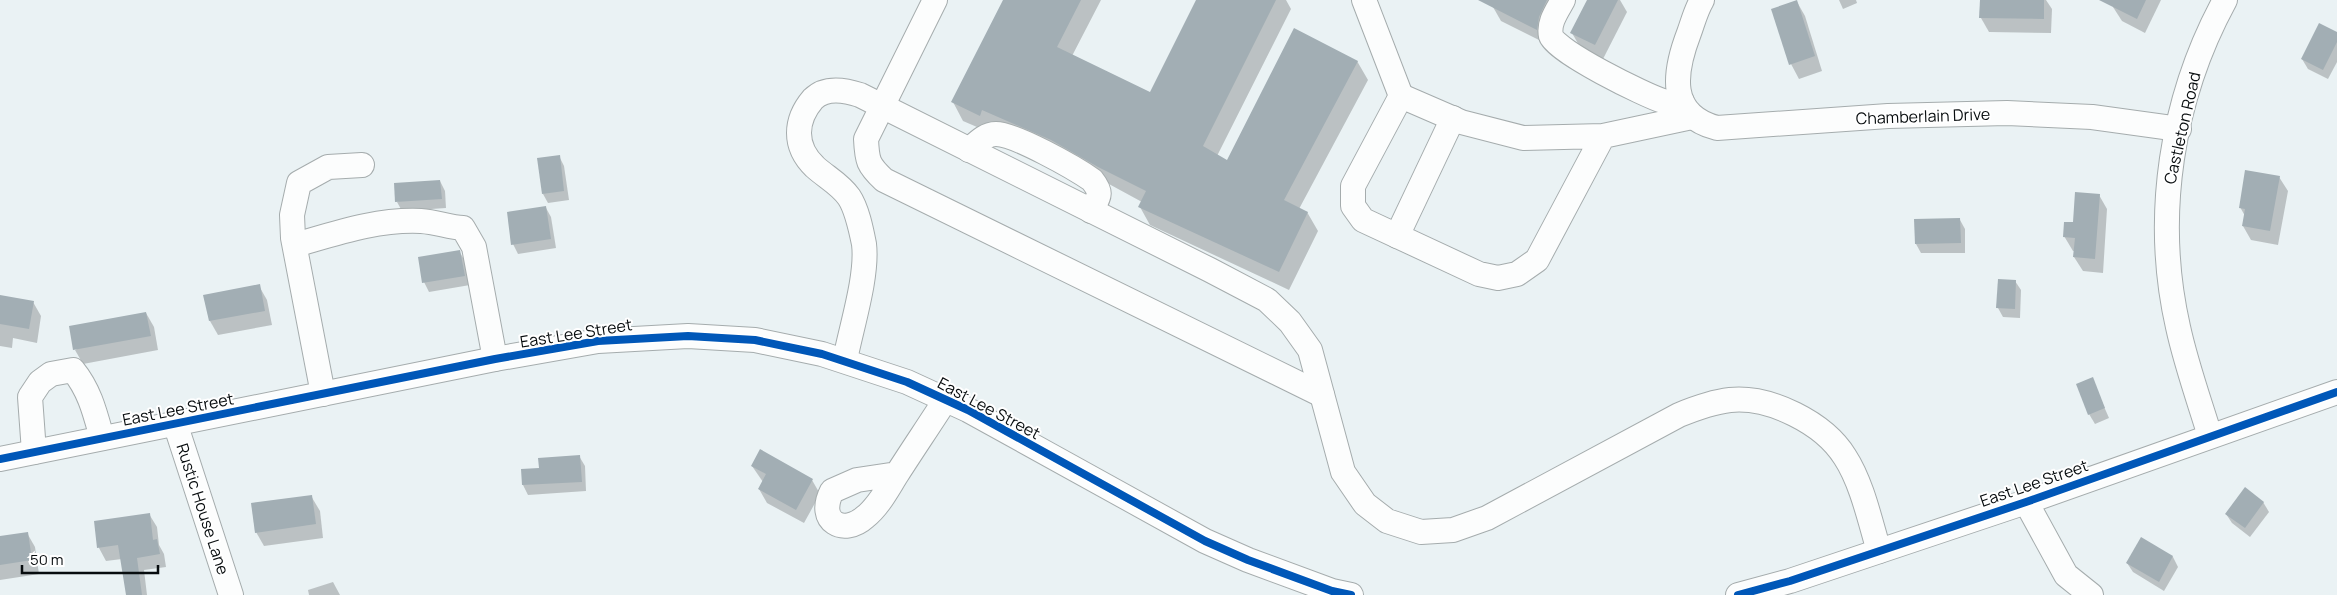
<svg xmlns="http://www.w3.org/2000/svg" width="2337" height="595" viewBox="0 0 2337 595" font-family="Manrope,sans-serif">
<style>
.shadow{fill:#0003}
.building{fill:#a2aeb4}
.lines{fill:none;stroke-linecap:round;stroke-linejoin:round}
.minor-casing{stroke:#a5acad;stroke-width:26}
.minor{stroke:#fcfdfd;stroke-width:24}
.cycleway-casing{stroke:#fff;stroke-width:11}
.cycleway{stroke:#0057b8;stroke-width:8}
.labels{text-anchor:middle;stroke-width:4;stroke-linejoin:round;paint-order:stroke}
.street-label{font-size:16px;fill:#070c0e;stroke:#fff}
</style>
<rect width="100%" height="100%" fill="#eaf2f4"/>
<!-- shadow -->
<g class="shadow">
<polygon points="1004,0 1101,0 1072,56 1150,94 1198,0 1286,0 1291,9 1217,156 1227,162 1357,61 1368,80 1299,209 1307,212 1318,231 1289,290 1150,225 1140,207 1142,202 1063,159 991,133 963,121 953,102"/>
<polygon points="1497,0 1559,0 1545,43 1501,21 1493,7"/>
<polygon points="1588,0 1620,0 1627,12 1603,59 1580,47 1572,33"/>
<polygon points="1839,0 1856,0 1857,3 1843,9"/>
<polygon points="1981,0 2046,0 2052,9 2051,33 1989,32 1981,18"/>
<polygon points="2117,0 2161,0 2145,33 2122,21 2113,7"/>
<polygon points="1797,2 1805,16 1822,71 1799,79 1791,64"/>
<polygon points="2337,34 2337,62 2328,79 2308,69 2302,59"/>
<polygon points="559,156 564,166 569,200 548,203 543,194"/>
<polygon points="2279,177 2288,191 2278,245 2251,240 2243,226 2245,216 2240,207"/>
<polygon points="440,181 445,191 446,208 402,211 397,202"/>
<polygon points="2099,195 2107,209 2103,273 2083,271 2074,257 2075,251 2073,251 2064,236"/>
<polygon points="546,208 551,217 556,248 518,254 513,244"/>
<polygon points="1960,220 1965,229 1965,253 1921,253 1916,244"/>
<polygon points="459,251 465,261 470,285 429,292 424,282"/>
<polygon points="2015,281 2021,290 2020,318 2003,317 1998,308"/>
<polygon points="259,286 267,300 272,325 218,335 210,321 205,296"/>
<polygon points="0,296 33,302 41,316 37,343 13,338 12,348 0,346"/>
<polygon points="146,313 154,327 158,350 83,364 75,350"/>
<polygon points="2092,379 2109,418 2095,424 2089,414"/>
<polygon points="579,456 585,466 586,491 528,495 523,485 522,470 540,469"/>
<polygon points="752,466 812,480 820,494 804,523 767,503 759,489 763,482"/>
<polygon points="311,496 320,511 323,538 264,546 256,532"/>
<polygon points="2263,502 2269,512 2250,537 2232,523 2226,514"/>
<polygon points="149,514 157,527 159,545 164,554 166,567 144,570 147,595 128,595 122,559 106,561 99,548 95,522"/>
<polygon points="27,533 35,547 39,574 0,580 0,537"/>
<polygon points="2141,539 2173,557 2178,567 2164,591 2133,572 2127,563"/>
<polygon points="333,582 340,595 309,595 308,590"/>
</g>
<!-- building -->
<g class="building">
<polygon points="1003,0 1081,0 1057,47 1150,92 1196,0 1276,0 1203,146 1227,160 1294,28 1358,61 1284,200 1308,212 1279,272 1138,207 1146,191 1098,167 1051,140 982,110 980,116 951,102"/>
<polygon points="1478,0 1547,0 1539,17 1537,30"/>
<polygon points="1587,0 1618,0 1595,45 1570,33"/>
<polygon points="1797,0 1815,56 1789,65 1771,9"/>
<polygon points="1980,0 2044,0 2044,19 1979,18"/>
<polygon points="2099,0 2146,0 2137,19"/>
<polygon points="2319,23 2337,32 2337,42 2323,70 2301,59"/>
<polygon points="560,155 564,191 542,194 537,158"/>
<polygon points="2245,170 2280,176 2270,231 2242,226 2245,209 2239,208"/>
<polygon points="440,180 442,199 395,202 394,183"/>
<polygon points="2075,192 2100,194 2095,259 2073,257 2075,238 2063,237 2064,222 2073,222"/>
<polygon points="546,206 551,239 511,245 507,212"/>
<polygon points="1960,218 1961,243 1915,244 1914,219"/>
<polygon points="460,250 465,276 422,283 418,257"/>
<polygon points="1998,279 2016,280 2015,309 1996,308"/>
<polygon points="260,284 265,311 209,321 203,295"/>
<polygon points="0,295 34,301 29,329 0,324"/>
<polygon points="146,312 151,336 73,350 69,326"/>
<polygon points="2093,377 2105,408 2088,415 2076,384"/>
<polygon points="760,449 813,479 796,510 758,489 766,474 751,466"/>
<polygon points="580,455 582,482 522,485 521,469 539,468 538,458"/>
<polygon points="2245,487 2264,502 2245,528 2225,514"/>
<polygon points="312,495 316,524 255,533 251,503"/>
<polygon points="150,513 153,540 157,539 160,554 137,558 142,595 126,595 118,545 97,548 94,521"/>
<polygon points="28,532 32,560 0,565 0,536"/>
<polygon points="2141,537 2173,556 2159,582 2126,563"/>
</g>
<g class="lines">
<defs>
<g id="minor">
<path d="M935 0 866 139C867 161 868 165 884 180L1322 395"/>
<polyline points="1364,0 1401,96"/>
<path d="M1563 0C1557 11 1548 23 1551 36 1555 51 1646 96 1663 101 1669 103 1676 102 1682 102"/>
<path d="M1702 0C1696 10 1693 22 1689 33 1674 72 1667 115 1717 128L1888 116 2007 113 2092 117 2179 129"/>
<polyline points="1603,136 1537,260 1517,274 1498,278 1479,274 1363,220 1353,206 1353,186 1401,96 1461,122 1523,138 1603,136 1692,117"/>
<path d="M969 150C977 143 985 134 996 134 1015 134 1075 168 1092 180 1103 194 1099 196 1091 211"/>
<polyline points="1397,236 1453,118"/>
<path d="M295 245C337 233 377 219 421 221 436 222 449 227 463 228L474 247 495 359"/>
<path d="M845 360C851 328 868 276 864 244 861 229 857 209 849 197 840 184 826 177 815 167 793 146 795 120 813 99 826 86 845 90 860 95L1210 270 1267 300 1290 322 1310 350 1343 472 1365 504 1387 521 1421 532 1453 530 1487 518 1679 415C1696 408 1712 402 1730 400 1770 396 1824 423 1845 457 1862 483 1870 521 1879 551"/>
<polyline points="323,394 293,238 292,215 299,183 328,167 362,165"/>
<polyline points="175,423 231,595"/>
<path d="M2210 436C2199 400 2186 364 2178 327 2153 217 2171 99 2225 0"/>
<path d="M34 452 30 397 40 382 51 374 73 370C90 391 95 413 102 438"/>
<polyline points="0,459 495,359 598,341 688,336 755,340 822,354 907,382 968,410 1205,541 1248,560 1332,591 1351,595"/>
<path d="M897 474 857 480 832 491C816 522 844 536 865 517 879 506 888 488 897 474 913 449 930 424 946 399"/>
<polyline points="2026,502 2066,575 2091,595"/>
<polyline points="1738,595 1790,581 2026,502 2337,392"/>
</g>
</defs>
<!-- minor casing -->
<use href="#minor" class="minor-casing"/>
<!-- minor -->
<use href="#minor" class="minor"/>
<defs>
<g id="cycleway">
<polyline points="0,459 495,359 598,341 688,336 755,340 822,354 907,382 968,410 1205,541 1248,560 1332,591 1351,595"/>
<polyline points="1738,595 1790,581 2026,502 2337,392"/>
</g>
</defs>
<!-- cycleway casing -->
<use href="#cycleway" class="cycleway-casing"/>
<!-- cycleway -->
<use href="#cycleway" class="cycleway"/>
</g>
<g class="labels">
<!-- street labels -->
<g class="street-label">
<text transform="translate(1923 116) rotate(-2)" y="6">Chamberlain Drive</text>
<text transform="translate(2182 128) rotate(-77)" y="6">Castleton Road</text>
<text transform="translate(576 333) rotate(-9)" y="6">East Lee Street</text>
<text transform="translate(989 408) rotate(28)" y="6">East Lee Street</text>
<text transform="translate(178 409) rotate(-11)" y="6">East Lee Street</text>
<text transform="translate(2034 483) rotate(-19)" y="6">East Lee Street</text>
<text transform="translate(203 509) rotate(72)" y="6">Rustic House Lane</text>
</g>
</g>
<!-- scale -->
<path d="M22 565v8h136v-8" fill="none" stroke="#070c0e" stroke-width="2.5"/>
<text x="30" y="565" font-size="15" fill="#070c0e" stroke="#ffffff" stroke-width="4" paint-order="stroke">50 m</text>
</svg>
